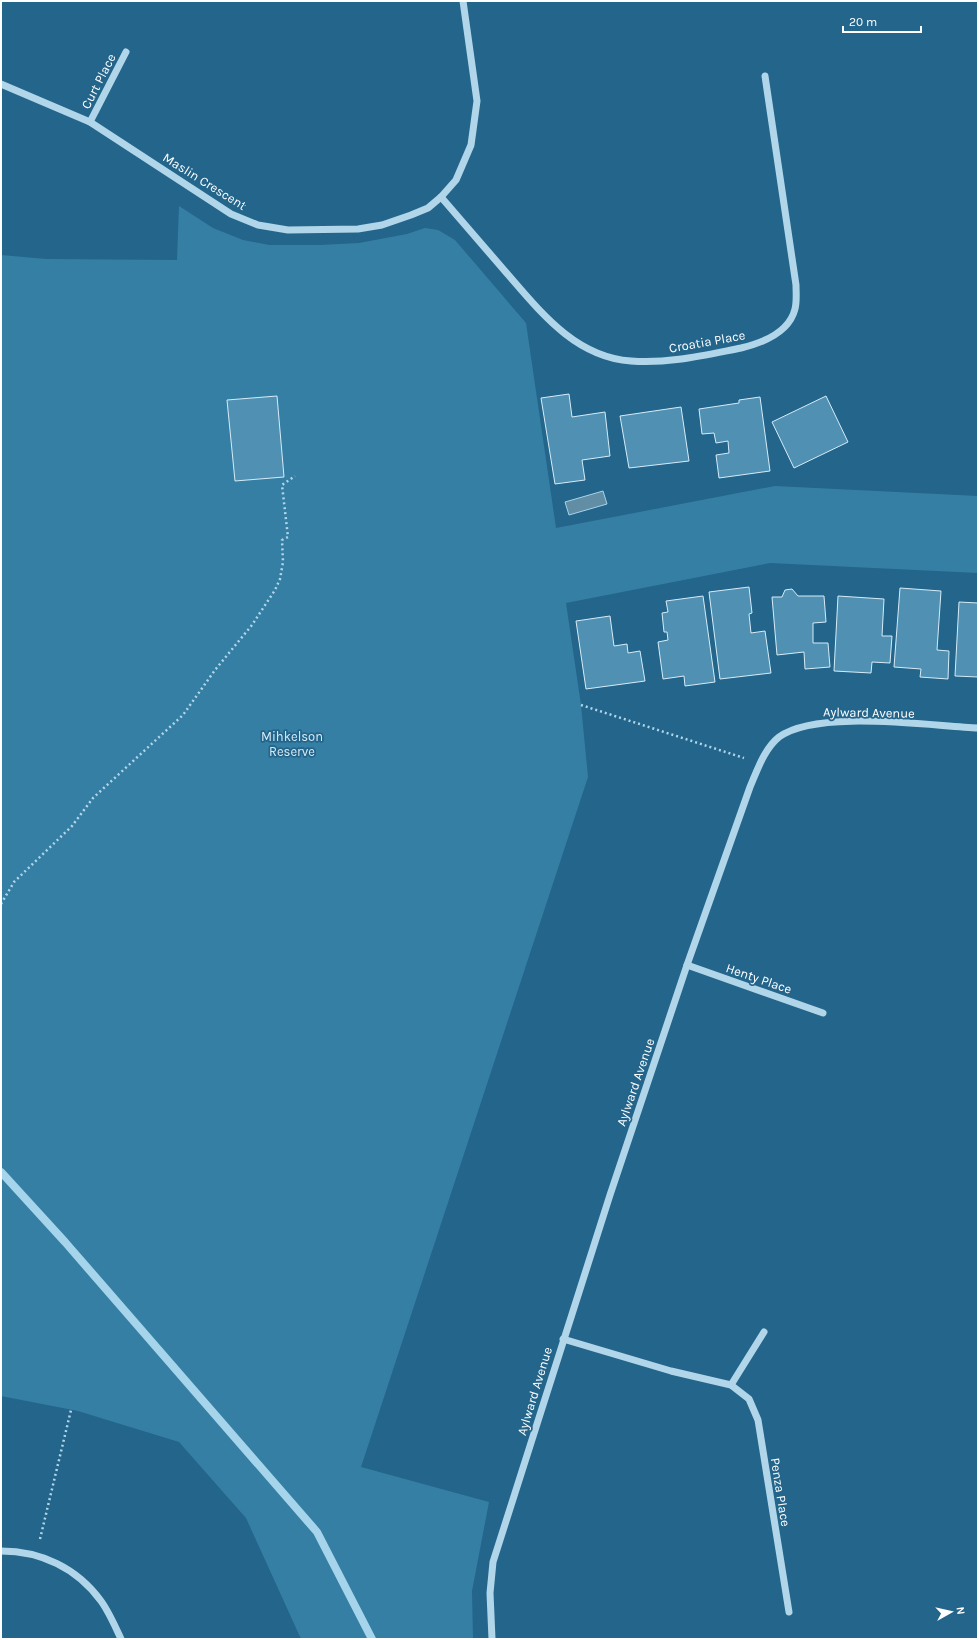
<svg xmlns="http://www.w3.org/2000/svg" width="979" height="1640" viewBox="0 0 979 1640" font-family="Karla,sans-serif">
<style>
.green{fill:#357fa5}
.water{fill:#618da5;stroke:#a5d4eb}
.lines{fill:none;stroke-linecap:round;stroke-linejoin:round}
.stream{stroke:#a5d4eb;stroke-width:8}
.building{fill:#5091b3;stroke:#d6ecf8}
.path{stroke:#b1d6ea;stroke-width:2.5;stroke-dasharray:2 3;stroke-linecap:butt}
.minor{stroke:#b1d6ea;stroke-width:7}
.labels{text-anchor:middle;stroke-width:3.5;stroke-linejoin:round;paint-order:stroke}
.street-label{font-size:13px;fill:#fff;stroke:#24658b}
.park-label{font-size:13px;fill:#d6ecf8;stroke:#24658b}
</style>
<rect width="100%" height="100%" fill="#24658b"/>
<!-- green -->
<polygon class="green" points="179,206 213,228 243,240 269,245 320,245 359,243 407,234 425,228 438,230 455,240 526,323 556,528 775,486 978,496 978,573 770,563 566,603 581,705 588,777 361,1467 489,1502 472,1591 473,1639 301,1639 246,1518 179,1442 78,1411 1,1396 1,255 46,259 177,260"/>
<!-- water -->
<polygon class="water" points="603,491 607,504 569,515 565,502"/>
<g class="lines">
<!-- stream -->
<polyline class="stream" points="1,1172 65,1242 317,1532 372,1639"/>
</g>
<!-- building -->
<g class="building">
<polygon points="569,394 572,417 605,412 610,456 582,460 585,480 555,484 541,398"/>
<polygon points="277,396 284,477 235,481 227,400"/>
<polygon points="826,396 848,442 794,468 772,422"/>
<polygon points="760,397 770,471 719,478 716,455 729,453 728,441 716,443 714,433 702,434 699,409 739,403 739,400"/>
<polygon points="681,407 689,461 629,468 620,416"/>
<polygon points="749,587 752,613 749,614 751,633 765,631 771,673 720,679 709,592"/>
<polygon points="900,588 941,591 937,650 949,651 948,679 920,677 921,669 894,667"/>
<polygon points="792,589 798,596 824,596 826,622 813,623 813,643 828,643 830,667 805,669 804,652 777,655 772,597 782,597 785,590"/>
<polygon points="703,596 715,682 685,686 684,676 663,679 658,642 668,640 667,632 664,632 662,613 668,612 666,601"/>
<polygon points="838,596 884,599 882,636 892,636 890,663 872,662 871,673 834,671"/>
<polygon points="959,602 978,603 978,677 955,676"/>
<polygon points="610,616 614,646 627,644 628,653 640,651 645,681 586,689 576,621"/>
</g>
<g class="lines">
<!-- path -->
<g class="path">
<polyline points="581,705 744,758"/>
<polyline points="1,904 14,882 72,826 93,798 183,715 215,670 252,625 275,590 280,579 283,562 282,540 288,537 282,485 295,476"/>
<polyline points="40,1539 71,1410"/>
</g>
<!-- minor -->
<g class="minor">
<polyline points="1,84 90,122 231,214 258,225 288,230 358,229 382,225 411,215 428,208 441,197 456,180 471,145 477,101 463,1"/>
<polyline points="90,122 126,52"/>
<path d="M441 197C462 221 483 246 504 270 539 310 574 357 631 361 668 364 705 355 741 348 762 343 789 333 795 309 797 301 796 293 796 285L765 76"/>
<polyline points="687,965 823,1013"/>
<polyline points="563,1339 671,1371 731,1385 749,1399 758,1420 789,1612"/>
<polyline points="731,1385 764,1332"/>
<path d="M1 1551C41 1551 77 1568 101 1601 109 1612 115 1626 121 1639"/>
<path d="M492 1639 490 1593 493 1562 610 1195 687 965 750 787C757 771 764 749 779 737 817 709 930 726 978 728"/>
</g>
</g>
<g class="labels">
<!-- street labels -->
<g class="street-label">
<text transform="translate(98 81) rotate(-63)" y="5">Curt Place</text>
<text transform="translate(205 181) rotate(32)" y="5">Maslin Crescent</text>
<text transform="translate(707 341) rotate(-10)" y="5">Croatia Place</text>
<text transform="translate(869 712) rotate(1)" y="5">Aylward Avenue</text>
<text transform="translate(759 978) rotate(19)" y="5">Henty Place</text>
<text transform="translate(635 1082) rotate(-71)" y="5">Aylward Avenue</text>
<text transform="translate(534 1391) rotate(-73)" y="5">Aylward Avenue</text>
<text transform="translate(781 1492) rotate(81)" y="5">Penza Place</text>
</g>
<!-- park labels -->
<g class="park-label">
<text x="292" y="741">Mihkelson<tspan x="292" dy="15">Reserve</tspan></text>
</g>
</g>
<!-- border -->
<rect width="979" height="1640" fill="none" stroke="#ffffff" stroke-width="4"/>
<!-- north arrow -->
<g transform="translate(951 1612) rotate(82)" stroke="#24658b" stroke-width="3" paint-order="stroke">
<path d="M0-3L7 15L0 10L-7 15Z" fill="#ffffff"/>
<text y="-6" font-size="11" font-weight="bold" text-anchor="middle" fill="#ffffff">N</text>
</g>
<!-- scale -->
<path d="M843 26v6h78v-6" fill="none" stroke="#ffffff" stroke-width="2"/>
<text x="849" y="26" font-size="12" fill="#ffffff" stroke="#24658b" stroke-width="3" paint-order="stroke">20 m</text>
</svg>
